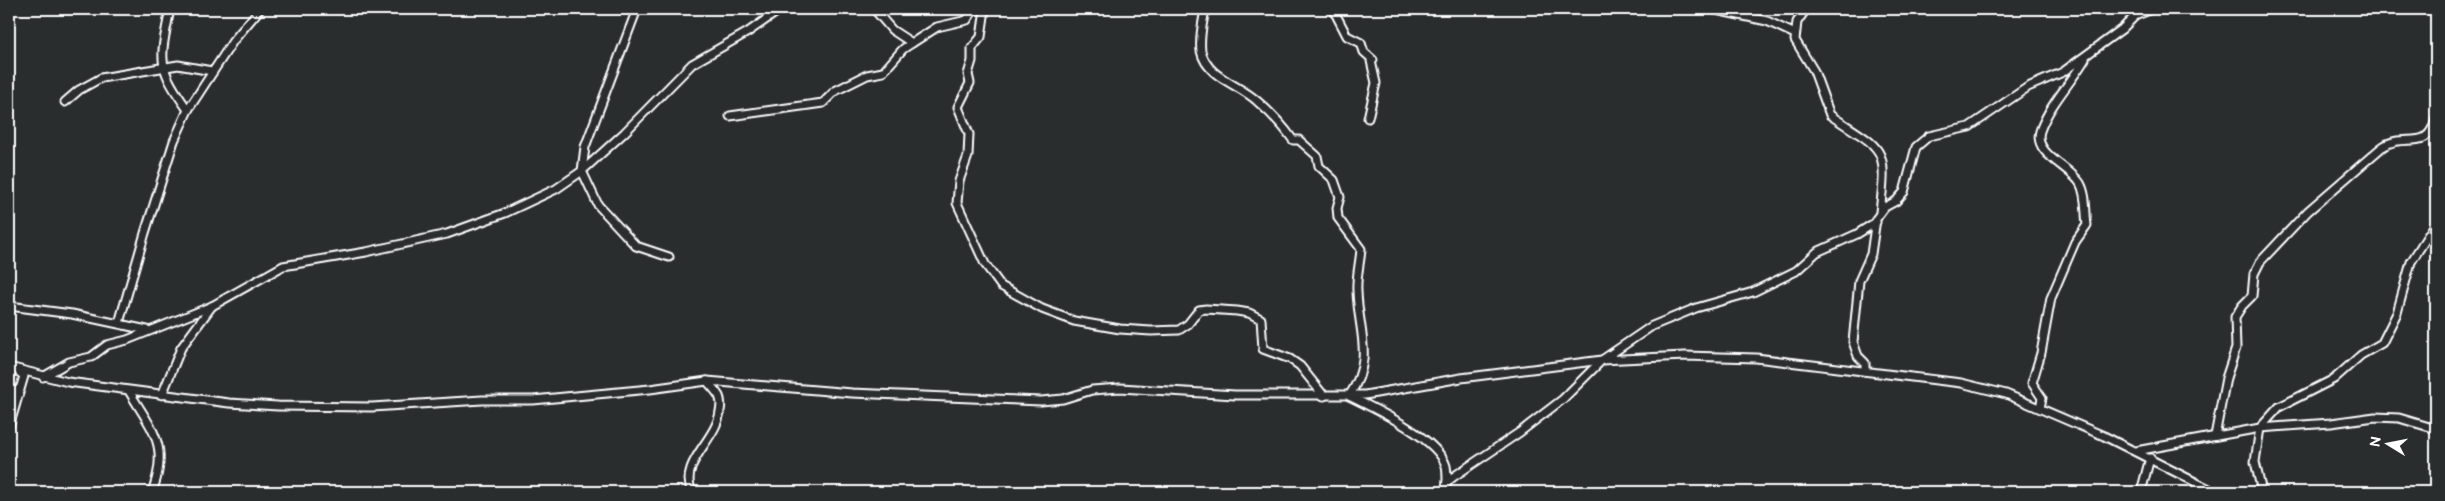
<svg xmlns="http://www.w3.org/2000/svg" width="2445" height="501" viewBox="0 0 2445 501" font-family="'Balsamiq Sans',sans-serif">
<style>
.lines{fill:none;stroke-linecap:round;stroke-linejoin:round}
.minor-casing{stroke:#fff;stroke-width:11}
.minor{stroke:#2a2d2e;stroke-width:7}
</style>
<rect width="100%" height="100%" fill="#2a2d2e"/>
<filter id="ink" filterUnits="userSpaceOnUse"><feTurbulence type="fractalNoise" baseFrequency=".02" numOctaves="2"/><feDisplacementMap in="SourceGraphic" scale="10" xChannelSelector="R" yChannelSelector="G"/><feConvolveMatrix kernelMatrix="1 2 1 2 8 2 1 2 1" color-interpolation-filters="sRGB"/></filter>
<g filter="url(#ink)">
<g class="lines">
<defs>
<g id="minor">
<path d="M170 9C160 61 156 65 188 110"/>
<polyline points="637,9 585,147 582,171 598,205 636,246 669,257"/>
<polyline points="874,9 892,30 912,43 937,27 967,20 974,9"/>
<polyline points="985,9 981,37 972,48 972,61 968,74 970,83 958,107 969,134 968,156 959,181 957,203 985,264 1001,286 1042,309 1074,321 1120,329 1151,331 1179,330 1188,324 1199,310 1206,309 1237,311 1249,313 1261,319 1263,349 1290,359 1300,366 1324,396"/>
<path d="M1205 9C1203 22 1199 37 1201 51 1207 78 1239 84 1257 101 1271 113 1282 124 1293 140H1299L1317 156 1319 166 1334 180 1340 197 1337 208 1338 218 1361 249C1360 263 1356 277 1357 291 1358 331 1375 358 1349 396 1375 409 1438 438 1446 466 1447 471 1447 477 1447 482"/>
<polyline points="1333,9 1347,36 1361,43 1364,52 1373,60 1371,61 1376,83 1368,118"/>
<polyline points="1711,9 1767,21 1795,34"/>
<path d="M1806 9 1797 22 1795 40 1814 71 1830 115C1884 151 1888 144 1880 212"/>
<polyline points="2135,16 2152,9"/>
<polyline points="65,102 79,90 101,78 178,65 212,71"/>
<polyline points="730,116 823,103 835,91 867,75 883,72 903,49 912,43"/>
<polyline points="9,306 72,314 147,330"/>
<polyline points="119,323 145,233 174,141 188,110 233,41 260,9"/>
<polyline points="9,367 68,382 229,403 278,406 372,407 482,400 533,400 650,389 707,381 852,393 1041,401 1063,399 1092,390 1120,388 1235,395 1365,395 1461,378 1602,360 1685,356 1756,358 1961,383 2006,394 2104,436 2215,492"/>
<polyline points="1865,371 1865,363 1858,356 1853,342 1859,281 1871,254 1876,219 1885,207 1896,201 1904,192 1916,147 1929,136 1969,127 2028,87 2063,72 2122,29 2135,16 2138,9"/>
<polyline points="43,377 69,362 91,357 107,345 127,340 212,306 283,266 366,252 447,234 505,213 556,189 582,171 624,133 692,64 748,32 781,9"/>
<path d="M129 391C152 430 170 445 152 492"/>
<polyline points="162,395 181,348 212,306"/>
<polyline points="9,396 19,389"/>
<path d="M2040 408 2042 398 2032 383 2041 353 2051 298 2075 242 2087 225C2085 212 2087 195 2080 183 2069 166 2033 154 2040 131 2049 105 2071 83 2085 59"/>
<polyline points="9,427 24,376 18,371"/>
<path d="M2215 436 2226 378 2236 348 2235 317 2242 306 2252 296 2254 274 2260 262 2308 211 2381 148C2404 130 2427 155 2436 118"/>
<polyline points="2136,451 2260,428 2331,423 2375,417 2399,418 2436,429"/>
<path d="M692 492C678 463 717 440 720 411 721 407 721 400 719 396 716 391 711 386 707 381"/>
<polyline points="1445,492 1447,482 1453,477 1520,432 1563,399 1602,360 1652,326 1696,308 1753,292 1796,271 1817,252 1857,234 1876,222"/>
<polyline points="2141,492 2150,458"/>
<polyline points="2262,492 2255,462 2260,428 2279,407 2334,379 2361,355 2382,343 2397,313 2411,262 2436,223"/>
</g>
</defs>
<!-- minor casing -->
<use href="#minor" class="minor-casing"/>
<!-- minor -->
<use href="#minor" class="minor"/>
</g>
</g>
<!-- margin -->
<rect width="2445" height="501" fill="none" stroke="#2a2d2e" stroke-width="30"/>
<rect x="15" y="15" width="2415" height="471" fill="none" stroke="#fff" stroke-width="2" filter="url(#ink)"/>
<!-- north arrow -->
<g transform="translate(2388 444) rotate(280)" stroke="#2a2d2e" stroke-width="4" paint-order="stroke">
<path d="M0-4L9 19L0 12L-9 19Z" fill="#ffffff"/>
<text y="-8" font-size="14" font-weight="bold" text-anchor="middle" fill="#ffffff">N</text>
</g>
</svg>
